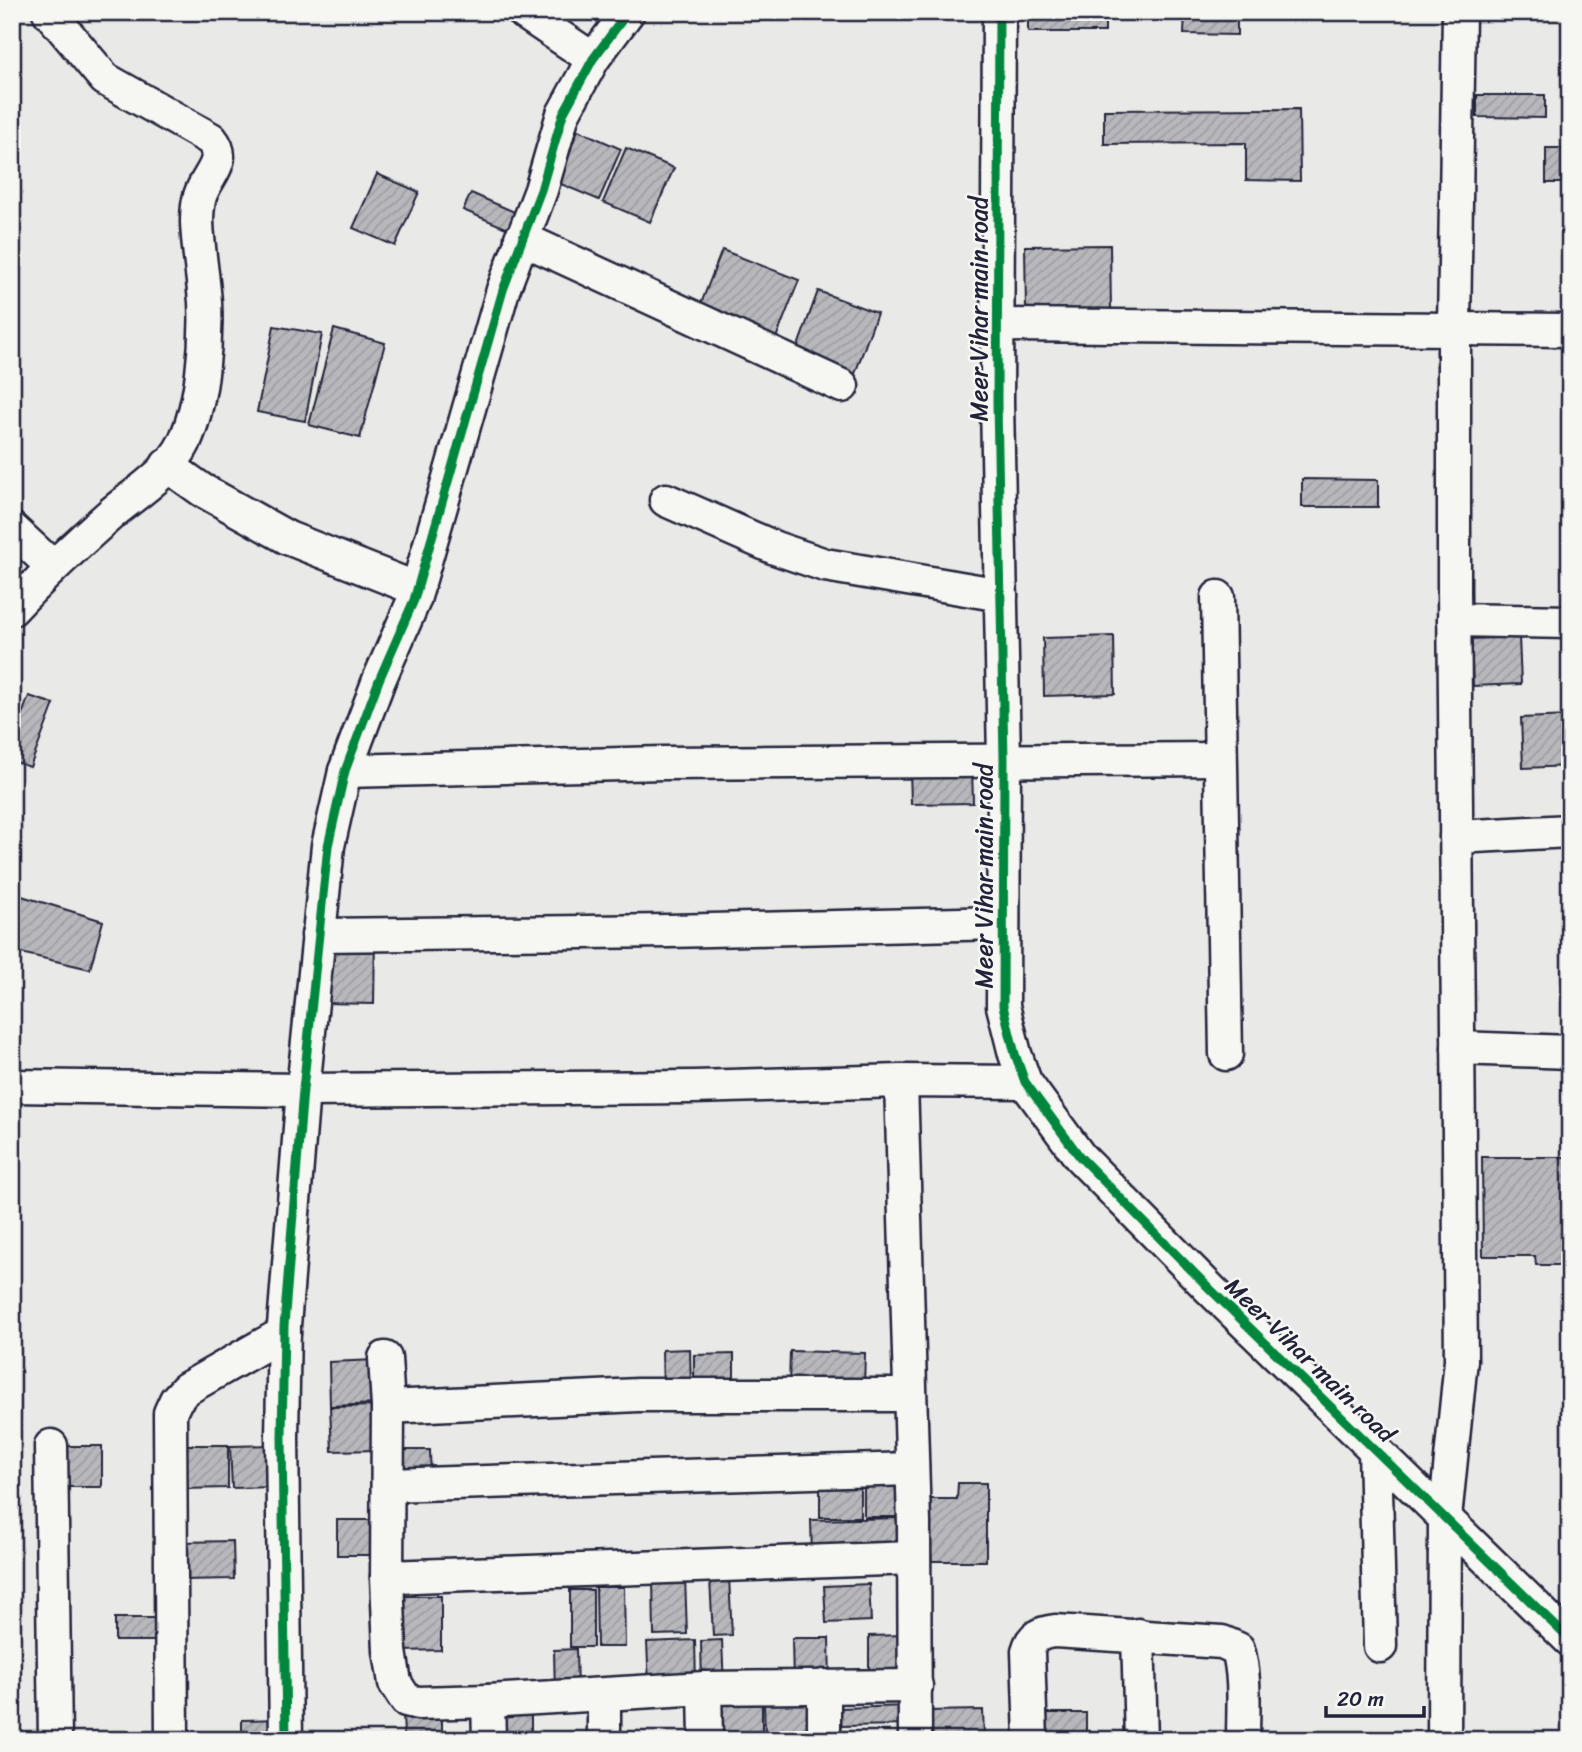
<svg xmlns="http://www.w3.org/2000/svg" width="1582" height="1752" viewBox="0 0 1582 1752" font-family="Sriracha,sans-serif">
<style>
.building{fill:url(#building-hatch);stroke:#22223b;stroke-width:2}
.lines{fill:none;stroke-linecap:round;stroke-linejoin:round}
.minor-casing{stroke:#22223b;stroke-width:37}
.minor{stroke:#f6f6f2;stroke-width:32}
.cycleway-casing{stroke:#f6f6f2;stroke-width:13}
.cycleway{stroke:#00873e;stroke-width:9}
.labels{text-anchor:middle;stroke-width:5;stroke-linejoin:round;paint-order:stroke}
.street-label{font-size:24px;fill:#22223b;stroke:#f6f6f2}
</style>
<defs>
<pattern id="building-hatch" width="6" height="6" patternUnits="userSpaceOnUse" patternTransform="scale(1.75)"><rect width="6" height="6" fill="#b8b8bc"/><path d="M-1 1l2-2M0 6l6-6M5 7l2-2" fill="none" stroke="#9e9ea2"/></pattern>
</defs>
<rect width="100%" height="100%" fill="#e9e9e7"/>
<filter id="ink" filterUnits="userSpaceOnUse"><feTurbulence type="fractalNoise" baseFrequency=".0143" numOctaves="2"/><feDisplacementMap in="SourceGraphic" scale="14" xChannelSelector="R" yChannelSelector="G"/><feConvolveMatrix kernelMatrix="1 2 1 2 8 2 1 2 1" color-interpolation-filters="sRGB"/></filter>
<g filter="url(#ink)">
<!-- building -->
<g class="building">
<rect x="1028" y="12" width="77" height="20"/>
<polygon points="1185,12 1237,12 1237,35 1184,34"/>
<polygon points="1477,95 1545,95 1545,118 1477,117"/>
<polygon points="1299,109 1300,181 1246,180 1246,143 1104,144 1104,110"/>
<polygon points="578,130 621,149 599,200 556,182"/>
<polygon points="626,148 674,168 650,222 603,202"/>
<rect x="1546" y="148" width="24" height="35"/>
<polygon points="377,174 419,192 395,246 353,228"/>
<polygon points="471,193 519,214 513,231 463,210"/>
<polygon points="1568,216 1570,216 1570,318 1564,318"/>
<polygon points="1110,245 1111,310 1026,310 1025,246"/>
<polygon points="722,250 799,280 774,343 697,314"/>
<polygon points="818,291 877,313 852,382 793,360"/>
<polygon points="274,326 322,334 305,421 257,412"/>
<polygon points="334,329 385,343 360,438 309,425"/>
<polygon points="1302,479 1378,480 1378,507 1302,507"/>
<polygon points="1114,636 1115,694 1044,696 1043,638"/>
<polygon points="1519,637 1521,684 1473,686 1471,639"/>
<polygon points="29,696 54,704 30,767 12,761 12,741"/>
<polygon points="1570,716 1570,766 1523,768 1521,718"/>
<polygon points="972,767 973,803 911,804 910,768"/>
<polygon points="12,893 103,921 90,969 12,951"/>
<polygon points="324,934 375,935 374,1004 323,1003"/>
<polygon points="1482,1157 1570,1157 1570,1265 1536,1265 1535,1256 1483,1256"/>
<polygon points="690,1349 691,1389 663,1390 662,1350"/>
<polygon points="790,1351 865,1353 864,1387 789,1386"/>
<polygon points="734,1354 734,1386 694,1386 694,1355"/>
<polygon points="376,1360 378,1404 330,1406 329,1362"/>
<polygon points="378,1406 379,1450 332,1451 330,1407"/>
<polygon points="180,1445 228,1445 228,1488 180,1489"/>
<polygon points="273,1445 274,1487 232,1488 230,1446"/>
<rect x="64" y="1446" width="38" height="41"/>
<polygon points="399,1450 430,1450 431,1484 400,1485"/>
<rect x="864" y="1483" width="41" height="34"/>
<polygon points="958,1483 986,1483 986,1561 920,1561 921,1499 957,1499"/>
<rect x="820" y="1484" width="40" height="33"/>
<polygon points="904,1518 905,1553 812,1556 811,1520"/>
<rect x="337" y="1520" width="46" height="35"/>
<polygon points="233,1541 234,1579 182,1580 181,1542"/>
<polygon points="685,1577 687,1634 654,1635 653,1578"/>
<polygon points="729,1578 732,1635 713,1636 710,1579"/>
<polygon points="869,1584 871,1621 826,1623 824,1586"/>
<polygon points="596,1587 624,1587 625,1647 597,1647"/>
<rect x="570" y="1590" width="23" height="57"/>
<polygon points="401,1596 441,1596 441,1650 402,1651"/>
<rect x="115" y="1618" width="46" height="23"/>
<polygon points="905,1635 906,1678 869,1679 869,1636"/>
<polygon points="792,1638 829,1638 830,1681 793,1682"/>
<polygon points="695,1640 696,1684 649,1686 647,1642"/>
<polygon points="722,1640 724,1686 702,1686 701,1641"/>
<polygon points="576,1649 577,1693 555,1694 554,1650"/>
<polygon points="807,1701 807,1740 765,1740 764,1702"/>
<rect x="715" y="1703" width="47" height="37"/>
<polygon points="912,1706 912,1725 838,1726 838,1708"/>
<polygon points="531,1707 531,1740 499,1740 498,1708"/>
<polygon points="983,1710 984,1737 926,1738 925,1711"/>
<polygon points="442,1712 442,1737 404,1737 403,1713"/>
<rect x="1039" y="1713" width="47" height="27"/>
<polygon points="280,1719 280,1740 242,1740 242,1720"/>
</g>
<g class="lines">
<defs>
<g id="minor">
<polyline points="523,12 593,59"/>
<polyline points="999,12 997,402 1004,760 1003,1006 1015,1054 1025,1082 1080,1157 1211,1290 1570,1640"/>
<polyline points="521,238 842,386"/>
<polyline points="997,325 1570,330"/>
<polyline points="167,465 202,490 288,538 417,589"/>
<polyline points="666,500 775,548 825,565 1001,595"/>
<polyline points="12,529 52,566"/>
<polyline points="1218,597 1226,1054"/>
<path d="M12 609C44 575 77 544 112 513 136 493 170 472 184 443 202 404 207 345 205 302 203 275 198 249 197 222 197 215 198 203 200 196 207 174 229 161 211 139L105 79 49 12"/>
<polyline points="1454,620 1570,622"/>
<polyline points="345,771 664,763 1220,759"/>
<polyline points="1456,837 1570,831"/>
<polyline points="318,935 669,931 1002,923"/>
<polyline points="1458,1048 1570,1052"/>
<polyline points="901,1081 914,1523 915,1740"/>
<polyline points="12,1086 303,1090 694,1087 901,1081 1025,1082"/>
<polyline points="385,1358 388,1407 387,1577 390,1651 395,1683 406,1700 418,1703 488,1701 489,1740"/>
<polyline points="388,1407 638,1395 909,1395"/>
<polyline points="51,1446 55,1740"/>
<polyline points="1375,1450 1380,1646"/>
<polyline points="388,1485 912,1469"/>
<polyline points="387,1577 914,1558"/>
<polyline points="1138,1635 1141,1740"/>
<polyline points="705,1688 706,1740"/>
<polyline points="604,1696 604,1740"/>
<polyline points="488,1701 705,1688 916,1686"/>
<polyline points="172,1740 170,1413 176,1400 186,1389 284,1333"/>
<polyline points="286,1740 282,1437 284,1326 303,1090 328,846 345,771 379,680 414,600 503,290 541,190 563,114 593,59 628,12"/>
<polyline points="824,1740 824,1686"/>
<path d="M1031 1740 1028 1651C1032 1636 1040 1633 1055 1631L1222 1642 1238 1649C1246 1679 1243 1709 1243 1740"/>
<polyline points="1444,1740 1445,1518 1461,1360 1454,591 1454,327 1459,12"/>
</g>
</defs>
<!-- minor casing -->
<use href="#minor" class="minor-casing"/>
<!-- minor -->
<use href="#minor" class="minor"/>
<defs>
<g id="cycleway">
<polyline points="999,12 997,402 1004,760 1003,1006 1015,1054 1025,1082 1080,1157 1211,1290 1570,1640"/>
<polyline points="286,1740 282,1437 284,1326 303,1090 328,846 345,771 379,680 414,600 503,290 541,190 563,114 593,59 628,12"/>
</g>
</defs>
<!-- cycleway casing -->
<use href="#cycleway" class="cycleway-casing"/>
<!-- cycleway -->
<use href="#cycleway" class="cycleway"/>
</g>
</g>
<g class="labels">
<!-- street labels -->
<g class="street-label">
<text transform="translate(979 309) rotate(-90)" y="8">Meer Vihar main road</text>
<text transform="translate(984 876) rotate(-90)" y="8">Meer Vihar main road</text>
<text transform="translate(1310 1360) rotate(44)" y="8">Meer Vihar main road</text>
</g>
</g>
<!-- margin -->
<rect width="1582" height="1752" fill="none" stroke="#f6f6f2" stroke-width="42"/>
<rect x="21" y="21" width="1540" height="1710" fill="none" stroke="#22223b" stroke-width="2.5" filter="url(#ink)"/>
<!-- scale -->
<path d="M1326 1706v10h98v-10" fill="none" stroke="#22223b" stroke-width="3.5"/>
<text x="1337" y="1706" font-size="21" fill="#22223b" stroke="#f6f6f2" stroke-width="5" paint-order="stroke">20 m</text>
</svg>
